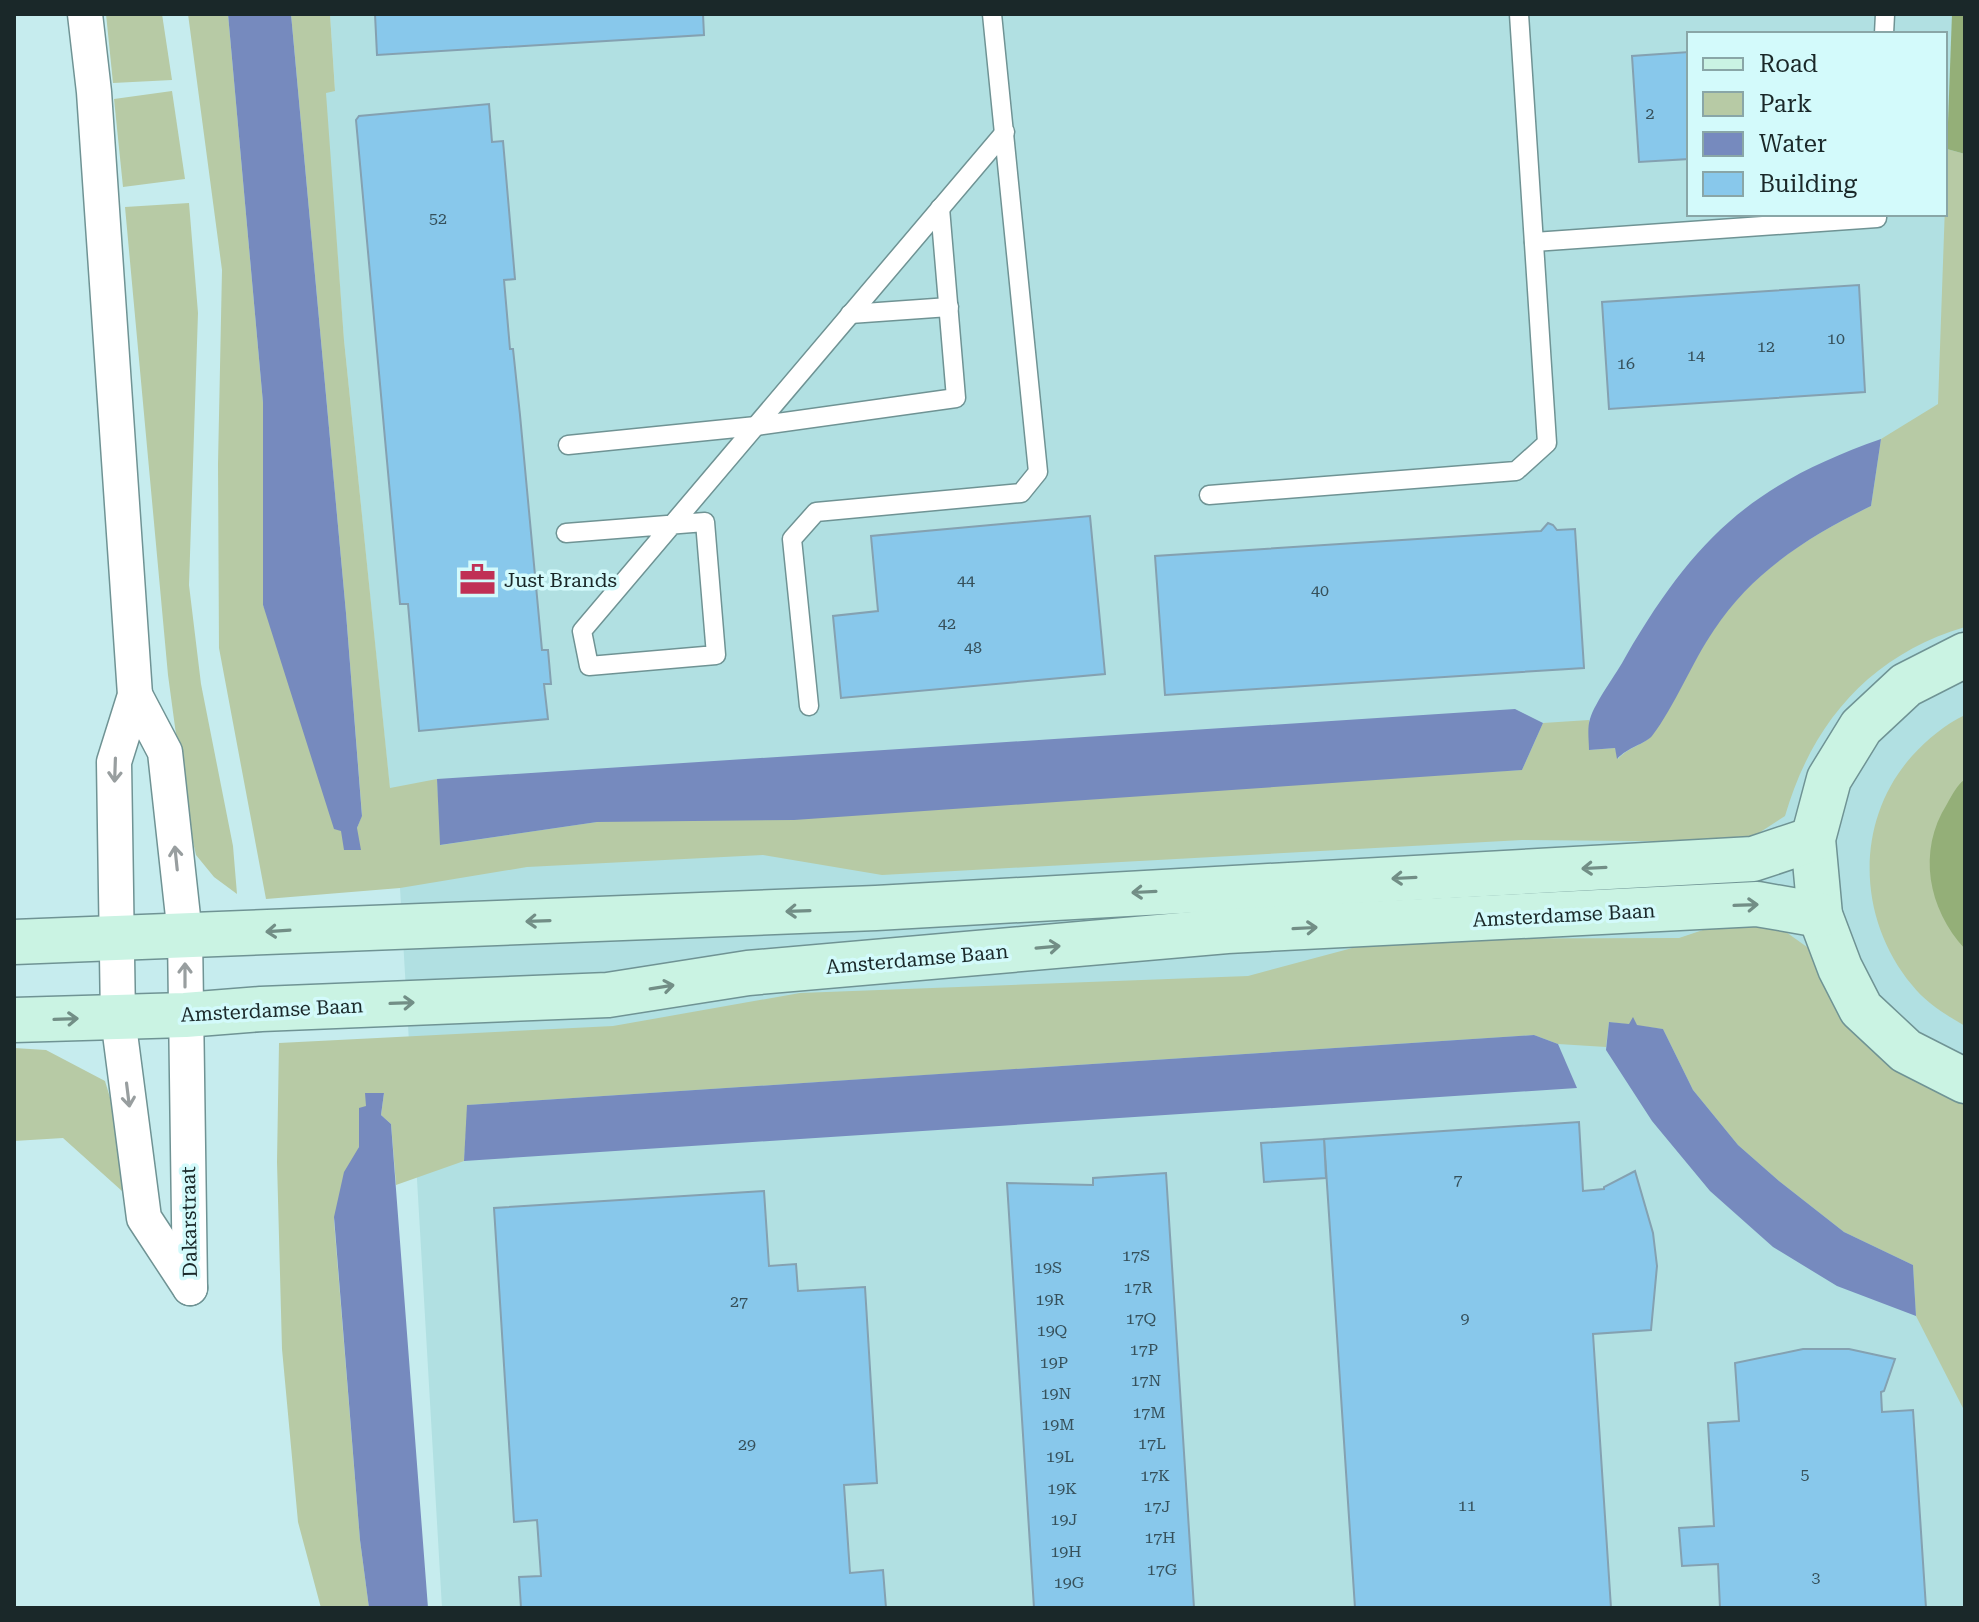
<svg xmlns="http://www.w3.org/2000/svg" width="1979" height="1622" viewBox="0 0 1979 1622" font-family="'Roboto Serif',serif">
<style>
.built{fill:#b1e0e2;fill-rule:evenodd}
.green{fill:#b7caa5}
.forest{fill:#94af78}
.water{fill:#768abe}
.building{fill:#88c8eb;stroke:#84a1b1;stroke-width:2}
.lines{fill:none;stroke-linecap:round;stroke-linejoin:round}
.lane-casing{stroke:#6f9394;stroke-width:21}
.street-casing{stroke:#6f9394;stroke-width:37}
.secondary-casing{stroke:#6f9394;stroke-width:47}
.lane{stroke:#fff;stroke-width:18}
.street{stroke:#fff;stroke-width:34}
.secondary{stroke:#caf3e3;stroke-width:44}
.oneway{stroke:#989e9f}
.oneway2{stroke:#728e86}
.labels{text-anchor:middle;stroke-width:7;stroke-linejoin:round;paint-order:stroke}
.number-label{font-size:16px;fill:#36505a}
.poi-label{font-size:20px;fill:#1a2829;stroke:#d3fafb;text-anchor:start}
.street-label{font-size:20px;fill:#1a2829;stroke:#d3fafb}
</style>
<rect width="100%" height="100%" fill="#c6ecee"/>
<!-- built -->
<path class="built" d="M330 14H1965V1608H442L400 888 344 340 325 92 335 90ZM1689 34H1945V214H1689Z"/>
<!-- green -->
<g class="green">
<polygon points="106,14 162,14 172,80 113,83"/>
<path d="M188 14H228L263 403V605L357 828 362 815 346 613 291 14H330L335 91 326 93 344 340 390 788 437 779 441 845 597 822 1522 770 1543 723 1589 720V750L1615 748 1618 759C1628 747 1646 744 1652 735 1676 702 1691 663 1714 629 1753 571 1809 536 1871 506L1881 439 1938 404 1947 149 1965 154V627C1870 655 1812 723 1785 816L1745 842 1522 840 882 875 763 855 527 867 400 888 266 899 219 648 218 464 222 270Z"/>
<polygon points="172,91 185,179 123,187 114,99"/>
<polygon points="189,203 198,313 189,585 201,684 233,846 237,894 214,877 196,855 187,816 168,675 125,207"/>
<path d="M1965 715V1026C1946 1015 1926 1003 1912 985 1857 919 1854 821 1912 756 1927 740 1945 724 1965 715Z"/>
<polygon points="1736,919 1779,927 1807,947 1828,980 1965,1097 1965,1412 1916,1316 1913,1265 1844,1232 1779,1181 1738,1145 1693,1090 1663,1029 1609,1022 1606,1047 1558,1044 1534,1035 468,1105 464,1161 396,1185 391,1124 381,1115 384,1093 366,1093 366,1106 359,1147 334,1220 360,1540 369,1608 321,1608 298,1522 282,1349 277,1162 279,1043 613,1026 800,993 1248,976 1386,939 1679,938"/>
<polygon points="14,1048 46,1050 105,1081 121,1134 132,1200 63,1138 14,1141"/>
</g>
<!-- forest -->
<g class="forest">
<polygon points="1952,14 1965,14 1965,154 1947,149"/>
<path d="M1965 779V949C1928 909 1917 851 1947 804 1952 795 1957 785 1965 779Z"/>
</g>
<!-- water -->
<g class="water">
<polygon points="228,14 291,14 346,613 362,816 357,828 361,850 344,850 341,831 334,829 263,605 263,403"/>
<path d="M1881 439 1871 506C1809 536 1752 572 1714 630 1692 662 1675 706 1652 736 1645 744 1628 747 1617 759L1615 748 1589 750C1589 741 1587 728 1590 719 1595 702 1617 673 1626 656 1694 539 1752 484 1881 439Z"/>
<polygon points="1515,709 1543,723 1522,770 794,820 597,822 440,845 437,779"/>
<polygon points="1633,1017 1637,1025 1663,1029 1693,1090 1738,1145 1779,1181 1844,1232 1913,1265 1916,1316 1837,1286 1773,1247 1710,1191 1652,1121 1606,1050 1609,1022 1629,1024"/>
<polygon points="1534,1035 1558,1044 1577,1088 464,1161 467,1105"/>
<polygon points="365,1093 384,1093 381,1115 391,1124 428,1608 369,1608 360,1540 334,1217 344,1172 359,1147 359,1108 366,1106"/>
</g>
<!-- building -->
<g class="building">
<polygon points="375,14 703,14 704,35 377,55"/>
<polygon points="1689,52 1689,159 1639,162 1632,56"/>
<polygon points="489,104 492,142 503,141 515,279 504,280 510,349 513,349 520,415 542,650 548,650 551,684 544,684 548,719 419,731 408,604 400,604 356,120 359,116"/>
<polygon points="1859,285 1865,392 1609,409 1602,302"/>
<polygon points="1090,516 1105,674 841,698 833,616 878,611 871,536"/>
<polygon points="1548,523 1553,525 1557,530 1575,529 1584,668 1165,695 1155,556 1541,531"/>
<polygon points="1579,1122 1583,1191 1604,1189 1604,1187 1635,1171 1653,1233 1657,1266 1651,1330 1593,1334 1611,1608 1355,1608 1324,1139"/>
<polygon points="1324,1139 1326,1178 1264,1182 1261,1143"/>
<polygon points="1166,1173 1194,1608 1034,1608 1007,1183 1093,1185 1093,1178"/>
<polygon points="764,1191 769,1266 796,1264 798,1291 865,1287 877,1483 844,1485 850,1573 883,1570 886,1608 521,1608 519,1577 541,1576 537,1520 514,1522 494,1208"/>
<polygon points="1803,1349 1849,1349 1895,1359 1884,1391 1881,1392 1882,1412 1913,1410 1926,1608 1720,1608 1718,1564 1682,1566 1679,1528 1714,1526 1708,1423 1739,1421 1735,1363"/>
</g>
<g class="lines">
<defs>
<g id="lane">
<polyline points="1884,34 1885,14"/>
<polyline points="1534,242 1877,218 1877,214"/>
<polyline points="850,314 949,307"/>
<polyline points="568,445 756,426 956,398 940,208"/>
<polyline points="1209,495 1516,471 1547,443 1519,14"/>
<path d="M566 533 705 522 716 655 589 666 582 631C723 464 864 298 1005 132"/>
<polyline points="809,706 792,539 816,512 1021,493 1038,472 992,14"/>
</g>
<g id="street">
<polyline points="85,14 94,92 135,695 114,762 118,1018 144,1218 190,1288"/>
<polyline points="135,695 165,752 185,935 190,1288"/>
</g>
<g id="secondary">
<polyline points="1965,655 1906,685 1861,727 1829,779 1813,839 1820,915 1840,968 1861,1009 1906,1051 1965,1081"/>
<polyline points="14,942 876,908 1753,859 1813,839"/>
<polyline points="14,1020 185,1015 261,1009 608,995 748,973 1227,931 1757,904 1820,915"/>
</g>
</defs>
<!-- lane casing -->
<use href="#lane" class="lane-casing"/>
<!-- street casing -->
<use href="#street" class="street-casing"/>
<!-- secondary casing -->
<use href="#secondary" class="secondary-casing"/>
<!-- lane -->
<use href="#lane" class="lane"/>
<!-- street -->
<use href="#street" class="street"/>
<!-- secondary -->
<use href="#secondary" class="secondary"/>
</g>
<!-- one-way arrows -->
<defs><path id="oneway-shaft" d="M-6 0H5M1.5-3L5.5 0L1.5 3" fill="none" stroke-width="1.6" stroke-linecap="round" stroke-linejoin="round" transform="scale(2)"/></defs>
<g class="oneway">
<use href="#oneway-shaft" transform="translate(115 770) rotate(92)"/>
<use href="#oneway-shaft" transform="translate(176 858) rotate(-96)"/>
<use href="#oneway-shaft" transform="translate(185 975) rotate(-90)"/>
<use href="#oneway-shaft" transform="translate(128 1095) rotate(83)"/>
</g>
<g class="oneway2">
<use href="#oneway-shaft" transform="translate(1594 868) rotate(177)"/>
<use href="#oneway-shaft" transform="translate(1404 878) rotate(177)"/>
<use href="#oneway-shaft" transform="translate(1144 892) rotate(177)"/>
<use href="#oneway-shaft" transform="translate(1746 905) rotate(-2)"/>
<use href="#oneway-shaft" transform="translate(798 911) rotate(178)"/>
<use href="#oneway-shaft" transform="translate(538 921) rotate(178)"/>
<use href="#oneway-shaft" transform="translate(1305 928) rotate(-3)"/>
<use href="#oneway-shaft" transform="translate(278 931) rotate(176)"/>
<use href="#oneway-shaft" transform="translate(1048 947) rotate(-5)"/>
<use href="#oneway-shaft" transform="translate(662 987) rotate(-9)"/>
<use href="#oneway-shaft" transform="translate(402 1003) rotate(-2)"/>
<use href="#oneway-shaft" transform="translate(66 1019) rotate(-2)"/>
</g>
<!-- icons -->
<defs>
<symbol id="office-bare" viewBox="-9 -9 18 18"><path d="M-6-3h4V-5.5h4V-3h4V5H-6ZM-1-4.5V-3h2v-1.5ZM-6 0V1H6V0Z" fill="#c03055" stroke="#d3fafb" stroke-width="2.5" paint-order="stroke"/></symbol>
</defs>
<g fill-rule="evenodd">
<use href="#office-bare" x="452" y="554" width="51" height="51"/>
</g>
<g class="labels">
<!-- number labels -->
<g class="number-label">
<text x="1650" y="119">2</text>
<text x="438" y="224">52</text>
<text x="1836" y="344">10</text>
<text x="1766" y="352">12</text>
<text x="1696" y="361">14</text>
<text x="1626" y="369">16</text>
<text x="966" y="586">44</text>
<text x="1320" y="596">40</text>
<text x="947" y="629">42</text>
<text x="973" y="653">48</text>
<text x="1458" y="1185">7</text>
<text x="1136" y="1261">17S</text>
<text x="1048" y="1273">19S</text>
<text x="1138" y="1293">17R</text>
<text x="1050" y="1305">19R</text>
<text x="739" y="1307">27</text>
<text x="1141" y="1324">17Q</text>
<text x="1465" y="1324">9</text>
<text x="1052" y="1336">19Q</text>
<text x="1144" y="1355">17P</text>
<text x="1054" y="1368">19P</text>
<text x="1146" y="1386">17N</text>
<text x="1056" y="1399">19N</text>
<text x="1149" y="1418">17M</text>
<text x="1058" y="1430">19M</text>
<text x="1152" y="1449">17L</text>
<text x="747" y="1450">29</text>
<text x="1060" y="1462">19L</text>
<text x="1805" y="1480">5</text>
<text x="1155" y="1481">17K</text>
<text x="1062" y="1494">19K</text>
<text x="1467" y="1511">11</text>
<text x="1157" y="1512">17J</text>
<text x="1064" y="1525">19J</text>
<text x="1160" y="1543">17H</text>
<text x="1066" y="1557">19H</text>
<text x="1162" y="1575">17G</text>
<text x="1816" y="1583">3</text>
<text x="1069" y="1588">19G</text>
</g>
<!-- poi labels -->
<g class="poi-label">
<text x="504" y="587">Just Brands</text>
</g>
<!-- street labels -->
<g class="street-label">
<text transform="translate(1564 915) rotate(-3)" y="7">Amsterdamse Baan</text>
<text transform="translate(917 959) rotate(-5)" y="7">Amsterdamse Baan</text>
<text transform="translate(272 1010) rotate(-3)" y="7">Amsterdamse Baan</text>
<text transform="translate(189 1222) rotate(-91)" y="7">Dakarstraat</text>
</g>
</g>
<!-- border -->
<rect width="1979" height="1622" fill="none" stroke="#1a2829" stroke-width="32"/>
<!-- legend -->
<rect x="1687" y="32" width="260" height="184" fill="#d3fafb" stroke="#89a6a7" stroke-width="2"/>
<rect x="1703" y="58" width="40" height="12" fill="#caf3e3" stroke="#89a6a7" stroke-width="2"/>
<text x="1759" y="72" font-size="24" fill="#1a2829">Road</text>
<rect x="1703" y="92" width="40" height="24" fill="#b7caa5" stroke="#89a6a7" stroke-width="2"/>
<text x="1759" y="112" font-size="24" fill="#1a2829">Park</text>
<rect x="1703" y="132" width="40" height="24" fill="#768abe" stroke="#89a6a7" stroke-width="2"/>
<text x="1759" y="152" font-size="24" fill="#1a2829">Water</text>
<rect x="1703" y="172" width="40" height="24" fill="#88c8eb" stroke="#89a6a7" stroke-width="2"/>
<text x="1759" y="192" font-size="24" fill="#1a2829">Building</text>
</svg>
